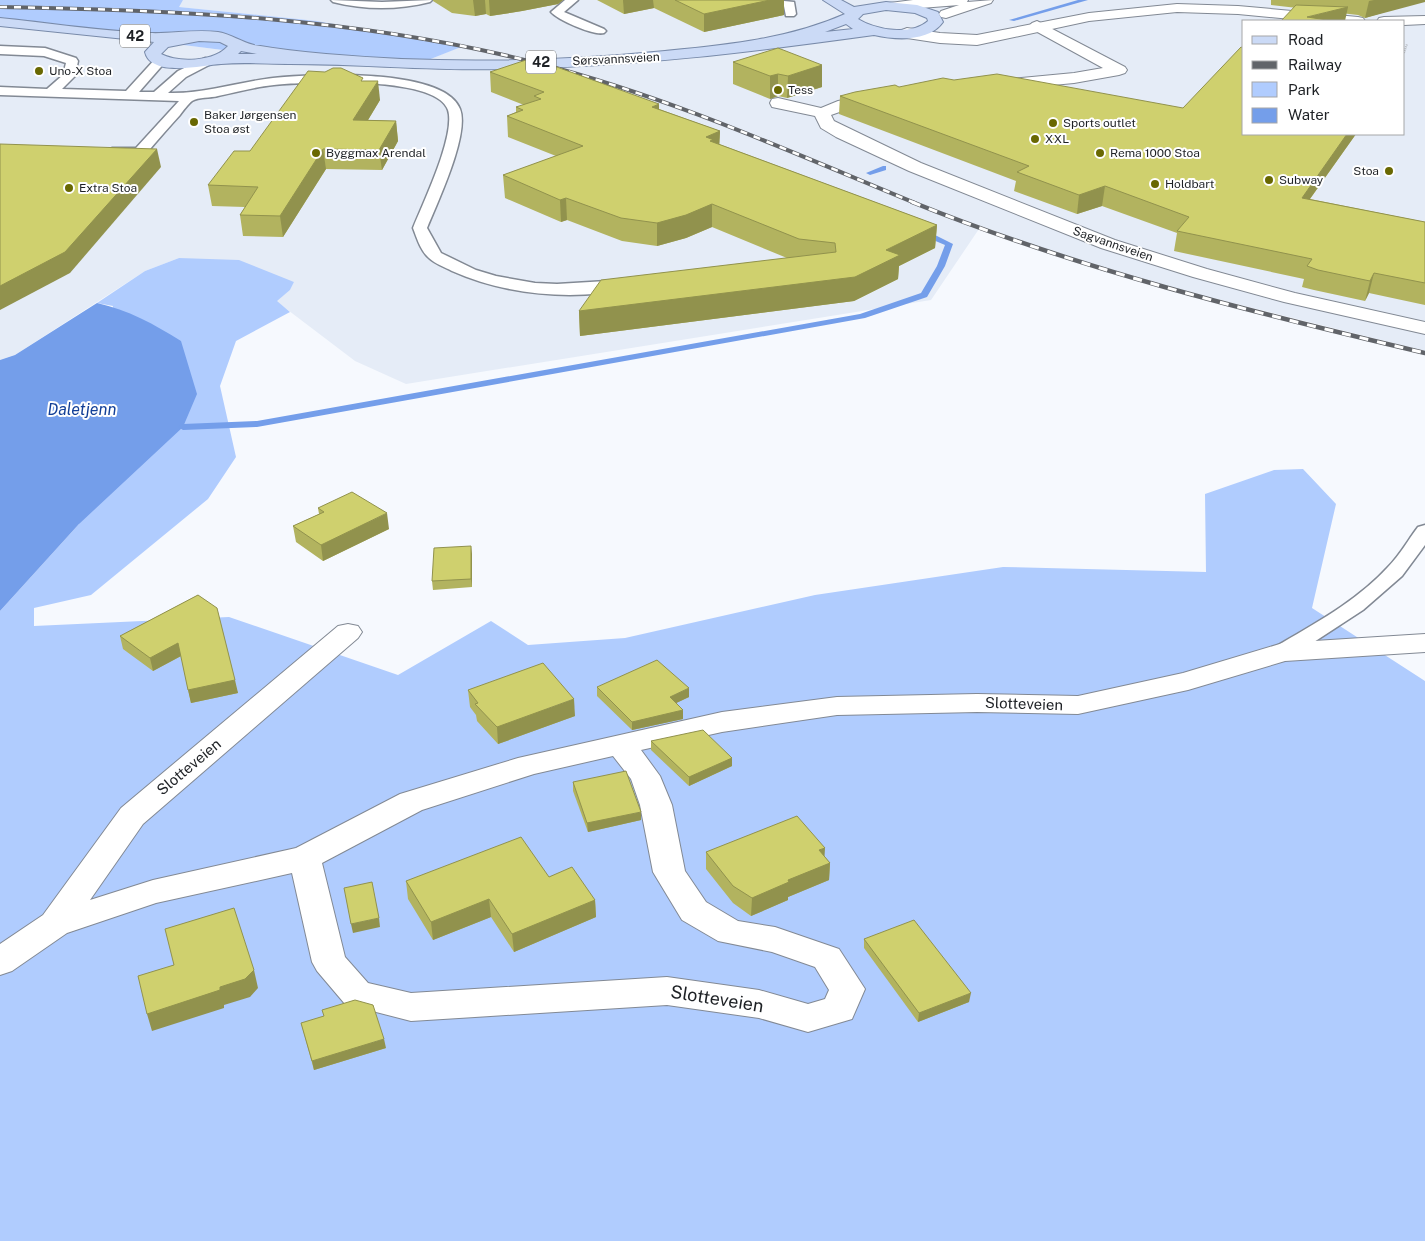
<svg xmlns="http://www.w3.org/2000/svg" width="1425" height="1241" viewBox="0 0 1425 1241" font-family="'Public Sans',sans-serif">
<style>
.built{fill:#e5ecf7;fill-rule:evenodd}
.green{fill:#b0ccfe}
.water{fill:#749eea}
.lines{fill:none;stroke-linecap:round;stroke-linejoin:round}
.stream{fill:#749eea;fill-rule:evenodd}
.lane-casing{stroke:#828994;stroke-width:3}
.street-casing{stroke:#828994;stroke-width:2}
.secondary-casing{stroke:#828994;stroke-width:2}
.primary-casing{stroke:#788aa9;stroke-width:2}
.path{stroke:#b1b4b9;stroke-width:2;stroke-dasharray:1 1;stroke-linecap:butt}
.lane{fill:#fff;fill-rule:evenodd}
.street{fill:#fff;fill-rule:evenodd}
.secondary{fill:#fff;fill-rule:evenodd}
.primary{fill:#cbdaf6;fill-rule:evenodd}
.rail-far1-casing{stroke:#616469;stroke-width:4}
.rail-casing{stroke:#616469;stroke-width:4.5}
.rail-far1{stroke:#fff;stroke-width:2.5;stroke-dasharray:7;stroke-linecap:butt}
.rail{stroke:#fff;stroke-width:3;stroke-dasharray:9;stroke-linecap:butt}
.wall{fill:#b2b35f}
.shaded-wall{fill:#91924d}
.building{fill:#cfd06e;stroke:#91924d}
.poi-dot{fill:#696802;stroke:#fff;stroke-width:2}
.labels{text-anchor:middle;stroke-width:4;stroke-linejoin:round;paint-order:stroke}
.far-street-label{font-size:12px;fill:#1e2125;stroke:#fff}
.far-poi-label{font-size:12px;fill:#1e2125;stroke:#fff;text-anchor:start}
.shield{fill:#fff;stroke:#626466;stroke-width:1}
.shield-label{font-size:14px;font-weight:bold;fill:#1e2125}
.street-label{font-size:15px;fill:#1e2125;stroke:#fff}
.water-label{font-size:16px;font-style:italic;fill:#123f97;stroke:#fff}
.near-street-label{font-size:18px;fill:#1e2125;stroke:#fff}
</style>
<rect width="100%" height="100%" fill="#f6f9fe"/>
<!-- built -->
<path class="built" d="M183 0H1425V351L1108 272 981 226 931 300 406 384 355 361 276 301 290 290 294 282 179 258 145 271 15 355 0 360V24L73 31 316 62 418 64 460 47 317 21 178 7ZM1244 21H1404V134H1244Z"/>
<!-- green -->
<g class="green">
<polygon points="0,0 183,0 179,7 317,21 461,47 418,64 316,62 73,31 0,24"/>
<polygon points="179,258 239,260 294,282 290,290 277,301 290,312 236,341 220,386 236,457 208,499 91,595 34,608 34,626 229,617 398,675 491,621 528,645 625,638 815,595 1003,567 1206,572 1205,494 1274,470 1303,469 1336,504 1312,608 1425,681 1425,1241 0,1241 0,611 79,524 113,306 97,303 145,271"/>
</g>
<!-- water -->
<path class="water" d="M97 303C128 310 154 324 181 341L197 394 183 427 79 524 0 611V360L15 355Z"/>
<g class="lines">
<!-- stream -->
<g class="stream">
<polygon points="1078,0 1088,0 1014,21 1009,20"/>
<polygon points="883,166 886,166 886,170 870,175 866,173"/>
<polygon points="919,230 925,230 953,244 945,266 927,297 865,318 257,427 183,430 178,427 183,424 257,421 860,314 921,293 937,266 945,245 919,234"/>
</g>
<defs>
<g id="lane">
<path d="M331 0 382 2 432 0 430 2C398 10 365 10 333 2Z"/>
<path d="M565 0H578L564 12 604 29 606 31 604 33C594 36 558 20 551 12Z"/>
<polygon points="774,0 794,2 796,14 794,16 786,16 784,6"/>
<path d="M0 46 45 48 76 58 78 61 75 76 62 89 126 91 157 57 161 56 167 60 139 92H154L178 71 205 58 209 59 211 62 209 65 186 77 168 93C205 94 238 82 273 78 310 74 444 67 460 109 470 134 437 203 427 228L441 253 476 270 496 276 535 283 557 284 623 280 629 282 631 285 629 288C574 302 503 294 452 271 445 267 435 264 429 258 420 250 417 238 413 228 423 203 456 135 448 110 436 75 304 82 274 85 255 87 237 92 218 96 211 98 198 97 192 101 188 104 183 111 180 115 168 128 156 142 145 155H117L110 151 112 148H136L179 101 0 95V87L47 89 63 75 66 63 44 56 0 54Z"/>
<path d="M1425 525V545L1402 576 1363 610 1291 657 1283 659 1275 657 1272 652 1275 647C1314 624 1357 601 1388 567 1400 555 1408 540 1418 527Z"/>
</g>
<g id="street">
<polygon points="1037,21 1125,67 1127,70 1125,73 1119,75 1074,83 1001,90 995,88 993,85 995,82 1001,80 1074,73 1103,68 1032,29 1029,26 1032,23"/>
<polygon points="874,94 880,95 882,99 880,103 848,109 831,115 834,121 921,163 1115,240 1207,269 1295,293 1425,322 1425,334 1284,302 1193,277 1101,248 909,171 836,137 821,128 815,116 772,107 770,103 772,99 778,98 821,108 838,101"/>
<path d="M348 624 358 626 362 632 358 638 143 824 90 900 153 880 296 848 400 794 518 758 722 712 837 697 977 694 1078 696 1183 673 1283 643 1425 634V652L1285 661 1188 690 1078 714 977 712 837 715 722 732 641 750 660 776 672 805 685 871 706 902 738 921 775 927 839 949 865 989 852 1019 808 1032 759 1018 667 1005 411 1021 345 1004 317 971 312 962 292 873 156 903 67 933 12 971 0 975V944L43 915 121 808 338 626ZM613 756 631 779 640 805 653 872 682 920 718 941 772 952 815 967 829 990 825 999 808 1004 759 990 667 977 411 993 368 983 345 957 322 863 422 810 534 774Z"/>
</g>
<g id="secondary">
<polygon points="913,0 968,0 967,2 993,0 991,3 946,18 941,17 939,14 941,11 959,5 895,10 890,9 888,6 890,3"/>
<polygon points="1177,4 1238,6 1358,17 1363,18 1365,21 1312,21 1238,14 1177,12 1089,21 977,45 940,43 907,38 902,36 899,33 902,30 907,28 940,33 977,35 1089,13"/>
<polygon points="1425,16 1425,24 1404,25 1404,21 1377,21 1379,18 1384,17"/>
</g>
<path id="primary" d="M823 0H841L854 7 886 2 917 5 938 12 943 22C929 42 896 40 874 35 752 52 629 67 505 69 433 71 362 64 290 64 267 64 244 62 221 64 204 65 151 78 145 52L154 42 0 26V18C50 23 100 31 149 33 172 34 195 29 218 32 231 34 241 42 254 45 277 49 302 52 326 54 438 64 553 62 665 51 726 45 789 39 845 14ZM886 10 915 13 927 18 928 21C911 36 876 30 858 19L863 14ZM846 24 853 29 825 32ZM199 41 220 42 228 46C214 62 179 63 161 54L168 47ZM241 51 257 54H238Z"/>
</defs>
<!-- lane casing -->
<use href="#lane" class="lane-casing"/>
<!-- street casing -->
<use href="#street" class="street-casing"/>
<!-- secondary casing -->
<use href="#secondary" class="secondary-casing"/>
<!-- primary casing -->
<use href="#primary" class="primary-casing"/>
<!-- path -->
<polyline class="path" points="1404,53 1407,44"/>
<!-- lane -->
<use href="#lane" class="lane"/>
<!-- street -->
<use href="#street" class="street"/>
<!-- secondary -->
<use href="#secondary" class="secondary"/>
<!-- primary -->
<use href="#primary" class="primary"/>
<defs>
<path id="rail-far1" d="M0 7C181 10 361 18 537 63 667 96 791 152 915 203"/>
<path id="rail" d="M912 202C1078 269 1251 312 1425 353"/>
</defs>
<!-- rail-far1 casing -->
<use href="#rail-far1" class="rail-far1-casing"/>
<!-- rail casing -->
<use href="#rail" class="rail-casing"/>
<!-- rail-far1 -->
<use href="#rail-far1" class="rail-far1"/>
<!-- rail -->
<use href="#rail" class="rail"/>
</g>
<!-- wall -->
<g class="wall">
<polygon points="433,0 563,0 558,4 522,11 490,16 486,14 475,16 452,13 433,1"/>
<polygon points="597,0 784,0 784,15 704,32 654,8 624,14"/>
<polygon points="1271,0 1425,0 1365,18 1358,15 1271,5"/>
<polygon points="733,62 822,65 822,87 787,98 778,96 770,99 733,84"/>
<polygon points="490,72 659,109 720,131 719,144 937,225 935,248 899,266 898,279 854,301 580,336 579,311 787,258 712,227 686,238 657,246 622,241 567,220 561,222 505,198 503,175 556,156 508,137 507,116 516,112 516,107 524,105 491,92"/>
<polygon points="363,81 380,100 368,120 396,121 398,141 382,170 326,169 283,237 243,236 240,215 245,207 212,206 208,185 250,151"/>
<polygon points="899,87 1244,134 1356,134 1310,199 1425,222 1425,305 1369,293 1365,301 1314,290 1302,287 1304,279 1174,251 1177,233 1102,206 1077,214 1014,191 1016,181 839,114 840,96"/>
<polygon points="318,508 389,529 323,561 296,542 293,526 319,514"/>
<polygon points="472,554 472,587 433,590 432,581"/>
<polygon points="198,595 238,693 191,703 181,656 153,671 123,649 120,636"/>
<polygon points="597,687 689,697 676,703 683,719 632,730 597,696"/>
<polygon points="468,690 575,716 498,744 477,721 476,715 470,707"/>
<polygon points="651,741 732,758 732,766 689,786 651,750"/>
<polygon points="573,782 641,820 588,832 573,791"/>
<polygon points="706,852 825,857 830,863 829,880 788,897 788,900 751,916 733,903 706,869"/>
<polygon points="549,877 595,900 596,917 514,952 491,917 433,940 408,899 406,881"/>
<polygon points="864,939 969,1002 918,1022 864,948"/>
<polygon points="301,1023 386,1048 314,1070"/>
</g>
<!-- shaded-wall -->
<g class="shaded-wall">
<polygon points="473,0 485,0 486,14 475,16"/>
<polygon points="489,0 563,0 558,4 522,11 490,16"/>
<polygon points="623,0 653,0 654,8 624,14"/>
<polygon points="770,0 784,0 784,15 704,32 704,14"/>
<polygon points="1374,0 1425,0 1425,2 1365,18 1369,1"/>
<polygon points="1348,7 1345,21 1306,21 1307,17"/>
<polygon points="822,65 822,87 787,98 788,76"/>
<polygon points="778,74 778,96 770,99 770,76"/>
<polygon points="378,81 380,100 356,140 353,120"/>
<polygon points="659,104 659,125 652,107"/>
<polygon points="396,121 398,141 382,170 379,150"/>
<polygon points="720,131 719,153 706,137"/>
<polygon points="1347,134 1356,134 1297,217 1302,198"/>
<polygon points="157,149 161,167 70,273 0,310 0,286"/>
<polygon points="323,149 326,169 283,237 280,216"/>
<polygon points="1105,186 1102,206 1077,214 1079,195"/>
<polygon points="566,198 567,220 561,222 560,200"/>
<polygon points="712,204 712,227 686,238 657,246 657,223"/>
<polygon points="937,225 935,248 899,266 898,279 854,301 580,336 579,311 886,250"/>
<polygon points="1374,273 1369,293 1365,301 1370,281"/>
<polygon points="387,513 389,529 323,561 321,545"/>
<polygon points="471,546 472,554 472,587 471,579"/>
<polygon points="178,643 181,656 153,671 150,658"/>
<polygon points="235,680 238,693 191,703 188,690"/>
<polygon points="689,688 689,697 670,706 670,697"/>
<polygon points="574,699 575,716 498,744 497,727"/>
<polygon points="683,710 683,719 632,730 632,722"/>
<polygon points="732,758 732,766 689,786 689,777"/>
<polygon points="641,812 641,820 588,832 587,823"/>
<polygon points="825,848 824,865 830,863 829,880 788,897 788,900 751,916 752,898 788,880 819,850"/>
<polygon points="489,899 491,917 433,940 431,922"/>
<polygon points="595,900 596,917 514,952 512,934"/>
<polygon points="379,918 380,927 353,933 351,924"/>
<polygon points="254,970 258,988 250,997 224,1005 224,1008 152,1031 147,1014 220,987"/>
<polygon points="971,993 969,1002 918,1022 919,1013"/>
<polygon points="384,1039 386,1048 314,1070 312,1061"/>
</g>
<!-- building -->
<g class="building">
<polygon points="675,0 770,0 704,14"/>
<polygon points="1296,5 1348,7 1307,17 1334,21 1281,21"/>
<polygon points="1241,47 1244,48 1244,134 1347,134 1302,198 1425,222 1425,283 1374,273 1370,281 1318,270 1307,266 1312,259 1177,231 1189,217 1105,186 1079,195 1017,172 1029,166 840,96 855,92 895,85 899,87 943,78 954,80 997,74 1183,108"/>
<polygon points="778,48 822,65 788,76 778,74 770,76 733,62"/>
<polygon points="532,58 659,104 652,107 720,131 706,137 714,140 710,141 937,225 886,250 900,255 855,277 579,311 601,280 836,252 835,243 799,239 712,204 686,215 657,223 621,218 566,198 560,200 503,175 583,146 507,116 523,110 516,107 541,99 534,96 544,92 490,72"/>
<polygon points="333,68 341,68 363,78 361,81 378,81 353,120 396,121 379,150 323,149 280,216 240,215 258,187 208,185 234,151 250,151 308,71 325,72"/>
<polygon points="0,144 157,149 65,252 0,286"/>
<polygon points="352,492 387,513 321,545 293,526 324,512 318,508"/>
<polygon points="471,546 471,579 432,581 434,548"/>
<polygon points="198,595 217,608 235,680 188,690 178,643 150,658 120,636"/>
<polygon points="657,660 689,688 670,697 683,710 632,722 597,687"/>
<polygon points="543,663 574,699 497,727 475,704 478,703 468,690"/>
<polygon points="703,730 732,758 689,777 651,741"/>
<polygon points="626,771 641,812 587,823 573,782"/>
<polygon points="797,816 825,848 819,850 830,863 788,880 789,882 752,898 733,886 706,852"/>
<polygon points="521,837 549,877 572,867 595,900 512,934 489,899 431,922 406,881"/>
<polygon points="372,882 379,918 351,924 344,888"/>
<polygon points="234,908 254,970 245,979 220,987 220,990 147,1014 138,976 174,965 165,929"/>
<polygon points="914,920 971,993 919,1013 864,939"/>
<polygon points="355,1000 373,1005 384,1039 312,1061 301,1023 324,1016 322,1010"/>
</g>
<!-- markers -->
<g class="poi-dot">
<circle cx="39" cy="71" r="5"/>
<circle cx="778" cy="90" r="5"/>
<circle cx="194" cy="122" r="5"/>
<circle cx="1053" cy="123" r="5"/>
<circle cx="1035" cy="139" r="5"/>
<circle cx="316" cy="153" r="5"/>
<circle cx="1100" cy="153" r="5"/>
<circle cx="1389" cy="171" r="5"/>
<circle cx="1269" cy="180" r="5"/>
<circle cx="1155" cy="184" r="5"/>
<circle cx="69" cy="188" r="5"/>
</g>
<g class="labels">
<!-- far-street labels -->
<g class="far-street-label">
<text transform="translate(616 59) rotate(-3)" y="4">Sørsvannsveien</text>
<text transform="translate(1113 244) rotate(19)" y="4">Sagvannsveien</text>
</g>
<!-- far-poi labels -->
<g class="far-poi-label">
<text x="49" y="75">Uno-X Stoa</text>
<text x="788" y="94">Tess</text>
<text x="204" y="119">Baker Jørgensen<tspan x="204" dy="14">Stoa øst</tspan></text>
<text x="1063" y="127">Sports outlet</text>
<text x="1045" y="143">XXL</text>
<text x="326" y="157">Byggmax Arendal</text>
<text x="1110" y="157">Rema 1000 Stoa</text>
<text x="1379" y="175" text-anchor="end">Stoa</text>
<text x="1279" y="184">Subway</text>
<text x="1165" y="188">Holdbart</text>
<text x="79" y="192">Extra Stoa</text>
</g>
<!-- shield labels -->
<g class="shield">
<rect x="120" y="24.5" width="30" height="23" rx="4"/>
<rect x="526" y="50.5" width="30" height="23" rx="4"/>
</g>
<g class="shield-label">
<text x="135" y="41">42</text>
<text x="541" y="67">42</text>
</g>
<!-- street labels -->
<g class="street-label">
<text transform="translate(1024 704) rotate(2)" y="5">Slotteveien</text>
<text transform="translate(189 767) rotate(-40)" y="5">Slotteveien</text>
</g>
<!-- water labels -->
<g class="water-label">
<text x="82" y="415">Daletjenn</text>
</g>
<!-- near-street labels -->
<g class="near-street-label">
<text transform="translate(717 999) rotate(9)" y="6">Slotteveien</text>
</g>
</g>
<!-- legend -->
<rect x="1242" y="20" width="162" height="115" fill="#ffffff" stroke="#a5a6a8"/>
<rect x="1252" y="36" width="25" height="8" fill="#cbdaf6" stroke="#a5a6a8"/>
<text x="1288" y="45" font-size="15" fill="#1e2125">Road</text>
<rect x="1252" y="61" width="25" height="8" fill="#616469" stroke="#a5a6a8"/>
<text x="1288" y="70" font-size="15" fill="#1e2125">Railway</text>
<rect x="1252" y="82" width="25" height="15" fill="#b0ccfe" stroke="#a5a6a8"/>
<text x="1288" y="95" font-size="15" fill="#1e2125">Park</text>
<rect x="1252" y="108" width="25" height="15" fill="#749eea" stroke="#a5a6a8"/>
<text x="1288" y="120" font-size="15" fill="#1e2125">Water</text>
</svg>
